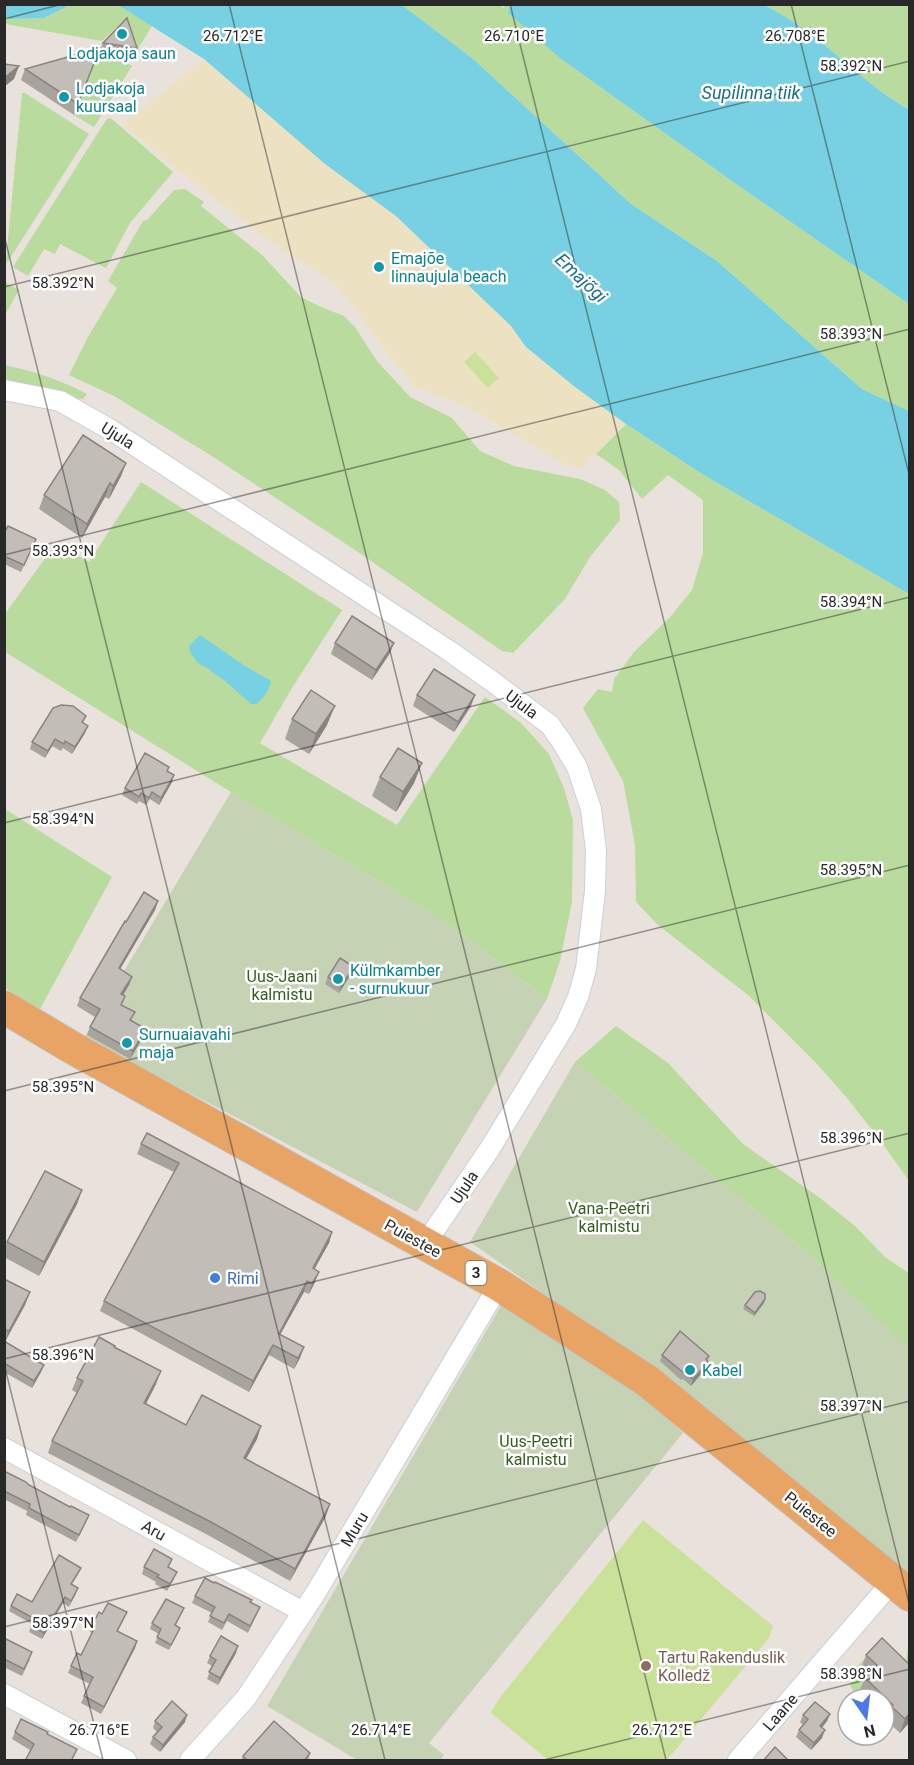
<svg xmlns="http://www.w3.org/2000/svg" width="914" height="1765" viewBox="0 0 914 1765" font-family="Roboto,sans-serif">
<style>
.green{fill:#b9db9d}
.sand{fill:#ece1c1}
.cemetery{fill:#c6d2b4}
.pitch{fill:#cae19a}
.water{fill:#78d1e2}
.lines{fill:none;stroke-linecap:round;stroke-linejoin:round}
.minor-casing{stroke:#caced9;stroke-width:22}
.trunk-casing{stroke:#c3c3c3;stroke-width:34}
.minor{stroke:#fff;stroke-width:20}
.trunk{stroke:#e8a465;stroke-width:32}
.wall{fill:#a7a39d}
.shaded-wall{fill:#888480}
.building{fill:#c2bdb7;stroke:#888480;stroke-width:1.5}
.ticks{fill:none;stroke:#292929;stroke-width:1.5;stroke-opacity:0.45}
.culture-dot{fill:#0f9aa8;stroke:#fff;stroke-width:2}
.shop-dot{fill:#3f7fe0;stroke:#fff;stroke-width:2}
.education-dot{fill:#8d6e63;stroke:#fff;stroke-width:2}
.labels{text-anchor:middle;stroke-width:5;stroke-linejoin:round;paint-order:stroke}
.shield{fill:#fff;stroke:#696969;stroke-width:1.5}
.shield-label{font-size:15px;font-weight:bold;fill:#292929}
.culture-label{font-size:16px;fill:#0d838f;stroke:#fff;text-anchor:start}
.street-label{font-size:16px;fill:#292929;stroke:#fff}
.park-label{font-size:16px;fill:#345e20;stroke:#fff}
.shop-label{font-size:16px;fill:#366cbe;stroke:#fff;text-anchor:start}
.education-label{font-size:16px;fill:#785e54;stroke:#fff;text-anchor:start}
.water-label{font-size:18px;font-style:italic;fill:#1a708b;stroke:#fff}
.ticks-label{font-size:15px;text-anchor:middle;fill:#292929;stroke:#fff;stroke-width:5;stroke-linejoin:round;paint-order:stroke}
</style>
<rect width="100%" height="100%" fill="#e9e2dc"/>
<!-- green -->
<g class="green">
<polygon points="500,4 503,8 505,5 511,5 508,13 561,59 736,184 909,304 909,411 862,389 717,261 631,204 472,58 402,5"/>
<polygon points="70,5 118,5 152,26 134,55 123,21 102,41 5,24 4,17 11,19 44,18"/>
<path d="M764 5H909V110C897 101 882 93 870 83 837 56 804 24 764 5Z"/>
<path d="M96 58C107 59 124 58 132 66L94 127 74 115Z"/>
<polygon points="22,93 25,93 89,134 7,263 6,260"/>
<polygon points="109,118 112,119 173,172 130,223 106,268 60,244 55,254 44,249 28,276 13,267 106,120"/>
<polygon points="185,189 204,202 201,206 262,255 301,297 321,307 344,316 355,327 377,361 410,397 452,418 480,451 514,466 580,479 605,490 619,502 620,520 590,557 565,599 513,653 502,651 355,550 215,458 114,396 69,375 88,337 117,288 108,281 143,221 147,220 174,190"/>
<polygon points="5,282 19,290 5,315 4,283"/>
<path d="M4 365C33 371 61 380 87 394L83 399H75L5 381Z"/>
<polygon points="626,424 702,474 909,594 909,1181 880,1140 847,1098 816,1063 748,995 658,925 636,902 635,845 623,781 583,708 598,689 612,692 614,679 634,652 670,617 692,590 703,553 703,500 668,475 642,499 619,470 596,454"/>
<polygon points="141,482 342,610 292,688 260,743 397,825 485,697 521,723 549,754 564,788 573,820 572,902 560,961 547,999 450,925 231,792 5,652 5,614 56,543 89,562"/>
<polygon points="5,809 112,877 40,1009 5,988"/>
<polygon points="616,1026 668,1063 743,1144 820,1198 856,1227 885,1257 909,1273 909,1350 813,1258 575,1062"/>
<path d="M909 1641V1682L862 1668 867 1674 869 1672 860 1692 867 1699H860C852 1691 847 1684 852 1672L877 1646 905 1669Z"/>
</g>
<!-- sand -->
<polygon class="sand" points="204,59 325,164 396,216 511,326 526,348 575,387 626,424 582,468 562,463 469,408 413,386 335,284 266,239 198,186 122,124"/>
<!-- cemetery -->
<g class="cemetery">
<polygon points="231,792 450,925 547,999 417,1212 84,1038"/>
<polygon points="575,1062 813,1258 909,1350 909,1576 664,1378 470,1242"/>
<polygon points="502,1304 643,1396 683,1433 429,1743 444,1755 440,1760 357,1760 267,1706"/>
</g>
<!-- pitch -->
<g class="pitch">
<polygon points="475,352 499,378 488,388 464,362"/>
<polygon points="643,1520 773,1626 769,1638 667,1760 548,1760 491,1713 498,1700"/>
</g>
<!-- water -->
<g class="water">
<polygon points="4,5 5,4 70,5 44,18 11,19 5,17"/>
<polygon points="118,5 402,5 472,58 631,204 717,261 862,389 909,411 909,594 702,474 626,424 575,387 526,347 511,326 396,216 325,164 204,59"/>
<path d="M511 5H764C804 24 837 56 870 83 882 93 896 101 909 110V304L736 184 561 59 508 13Z"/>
<polygon points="200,635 245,666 270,680 271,683 266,694 257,704 251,704 225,681 212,672 209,669 198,663 191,654 189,646"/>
</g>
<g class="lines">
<defs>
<g id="minor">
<polyline points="4,390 60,401 111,430 448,650 493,682 550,725 562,742 577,767 591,809 596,850 595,891 586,969 578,997 566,1024 489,1150 425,1244"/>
<polyline points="4,1448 303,1612"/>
<polyline points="4,1694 126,1760"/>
<polyline points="190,1760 246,1698 315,1594 499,1285"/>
<polyline points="738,1760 893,1581"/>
</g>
<polyline id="trunk" points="4,1007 71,1047 499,1285 646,1380 910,1595"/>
</defs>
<!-- minor casing -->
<use href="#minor" class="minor-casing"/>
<!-- trunk casing -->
<use href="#trunk" class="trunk-casing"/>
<!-- minor -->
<use href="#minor" class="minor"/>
<!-- trunk -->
<use href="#trunk" class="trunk"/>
</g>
<!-- wall -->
<g class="wall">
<polygon points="103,43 137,48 134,55 100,50"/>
<polygon points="100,48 74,115 21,80 25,69"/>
<polygon points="126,463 121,476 109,499 105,497 82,538 39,509 44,495"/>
<polygon points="4,534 33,546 21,572 4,564"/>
<polygon points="335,643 390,653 372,680 331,654"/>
<polygon points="417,695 471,706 454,732 413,706"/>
<polygon points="86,716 83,723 85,733 72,754 63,748 61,751 52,746 45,758 30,749 32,742"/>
<polygon points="292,719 327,725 309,754 285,739"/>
<polygon points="422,763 414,783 396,812 372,796 380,777"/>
<polygon points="168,771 174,775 172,782 159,805 150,799 146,805 139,801 137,804 122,795 125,788"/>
<polygon points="158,901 155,910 120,969 129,985 123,995 122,1005 131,1020 146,1029 143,1037 130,1059 87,1035 90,1027 95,1017 77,1006 80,998 126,922"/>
<polygon points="354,967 351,974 339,993 325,984 328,977"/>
<polygon points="141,1144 332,1232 329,1243 314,1269 315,1282 309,1294 304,1292 280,1334 300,1358 294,1369 269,1355 249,1392 100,1311 104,1301 174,1172 137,1154"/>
<polygon points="82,1190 77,1204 39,1276 4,1257 4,1248 7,1242"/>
<polygon points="4,1279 30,1292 25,1305 5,1342 44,1365 41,1372 32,1388 4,1372"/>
<polygon points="764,1303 754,1316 743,1309 745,1305"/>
<polygon points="115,1347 156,1384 146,1404 186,1425 261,1426 257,1439 246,1459 326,1516 290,1581 206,1534 48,1453 52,1441 77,1393 72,1390 77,1378"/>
<polygon points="662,1355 709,1356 706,1368 691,1386 683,1379 681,1380 660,1361"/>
<polygon points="4,1471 29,1485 86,1522 76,1542 26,1515 27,1511 4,1499"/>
<polygon points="144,1567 169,1567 174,1579 167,1591 155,1584 156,1582 142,1574"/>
<polygon points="79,1573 72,1584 76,1594 69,1607 63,1603 42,1639 29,1632 32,1624 9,1611 11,1606 32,1602"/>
<polygon points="195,1596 250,1602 257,1614 248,1633 227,1621 222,1630 208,1622 212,1613 192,1603"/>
<polygon points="184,1608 176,1625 178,1633 169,1650 155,1643 159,1634 150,1629 152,1623"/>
<polygon points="102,1614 124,1619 118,1631 137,1641 135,1648 101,1714 81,1703 90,1684 68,1673 71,1666 81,1655 92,1633 90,1632 92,1625"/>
<polygon points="4,1638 30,1659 22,1676 4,1667"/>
<polygon points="236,1653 218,1685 207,1679 212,1666 207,1663 210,1656"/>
<polygon points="866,1655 909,1664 909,1726 908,1724 900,1733 887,1721 888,1719 884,1715 884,1699 867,1699 859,1692 865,1678 868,1675 861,1669"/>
<polygon points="830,1714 827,1721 822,1728 822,1738 811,1750 796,1737 799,1730 803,1725 800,1722 803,1715"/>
<polygon points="155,1721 185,1722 160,1752 150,1744 153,1737 157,1732 153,1728"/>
<polygon points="15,1732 47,1734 77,1749 72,1761 25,1761 30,1750 12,1739"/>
<polygon points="310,1753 308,1761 241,1761 243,1756"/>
</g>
<!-- shaded-wall -->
<g class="shaded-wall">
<polygon points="19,66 14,79 4,87 4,78"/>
<polygon points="126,463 121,476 109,499 113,486"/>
<polygon points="110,483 105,497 82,538 87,524"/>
<polygon points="394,643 390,653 372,680 376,670"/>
<polygon points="475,695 471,706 454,732 458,722"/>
<polygon points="335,706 327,725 309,754 316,734"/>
<polygon points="88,726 85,733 72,754 75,747"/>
<polygon points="55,739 52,746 45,758 48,751"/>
<polygon points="422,763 414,783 396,812 403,792"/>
<polygon points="174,775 172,782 159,805 161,798"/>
<polygon points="158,901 155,910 116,976 119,968"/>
<polygon points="354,967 351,974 339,993 341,986"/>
<polygon points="132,977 129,985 118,1003 121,994"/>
<polygon points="146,1029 143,1037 130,1059 133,1051"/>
<polygon points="82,1190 77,1204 39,1276 44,1262"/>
<polygon points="332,1232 329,1243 309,1279 313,1268"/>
<polygon points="319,1272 315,1282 309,1294 312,1284"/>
<polygon points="307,1281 304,1292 275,1344 279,1334"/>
<polygon points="30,1292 25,1305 4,1343 9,1331"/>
<polygon points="765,1299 764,1303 754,1316 755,1313"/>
<polygon points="273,1345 269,1355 249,1392 253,1381"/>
<polygon points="304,1347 300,1358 294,1369 298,1358"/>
<polygon points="708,1362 706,1368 691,1386 693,1379"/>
<polygon points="44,1365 41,1372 32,1388 34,1381"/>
<polygon points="161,1371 156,1384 140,1415 144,1403"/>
<polygon points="261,1426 257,1439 240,1470 244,1458"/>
<polygon points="330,1504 326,1516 290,1581 295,1569"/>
<polygon points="65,1597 63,1603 42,1639 44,1633"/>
<polygon points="137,1641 135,1648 101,1714 104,1707"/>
<polygon points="238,1646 236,1653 218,1685 220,1678"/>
<polygon points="830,1714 827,1721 817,1733 820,1726"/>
<polygon points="909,1714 909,1720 908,1724 900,1733 905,1719"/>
<polygon points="187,1715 185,1722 160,1752 163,1745"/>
<polygon points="825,1730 822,1738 811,1750 814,1743"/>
</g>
<!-- building -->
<g class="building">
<polygon points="127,18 137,48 103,43"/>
<polygon points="100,48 78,104 25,69"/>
<polygon points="4,64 19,66 4,78"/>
<polygon points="83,435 126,463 113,486 110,483 87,524 44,495"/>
<polygon points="8,526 36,539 24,565 4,556 4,534"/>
<polygon points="352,616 394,643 376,670 335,643"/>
<polygon points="434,669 475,695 458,722 417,695"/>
<polygon points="311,690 335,706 316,734 292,719"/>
<polygon points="61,705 73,706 86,716 82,722 88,726 75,747 65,741 64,744 55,739 48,751 32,742 53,708"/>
<polygon points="398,748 422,763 403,792 380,777"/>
<polygon points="145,753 169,767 167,771 174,775 161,798 152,792 149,798 141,793 139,797 125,788"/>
<polygon points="144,892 158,901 119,968 132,977 121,994 125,996 121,1005 135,1012 130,1020 146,1029 133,1051 90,1027 100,1009 80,998 125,921 126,922"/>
<polygon points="340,958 354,967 341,986 328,977"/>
<polygon points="147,1133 332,1232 313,1268 319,1272 312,1284 307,1281 279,1334 304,1347 298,1358 273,1345 253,1381 104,1301 179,1163 141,1144"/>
<polygon points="45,1171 82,1190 44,1262 7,1242"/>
<polygon points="4,1279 30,1292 9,1331 4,1329"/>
<polygon points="760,1291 765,1294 765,1299 755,1313 745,1305 755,1292"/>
<polygon points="680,1331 709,1356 706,1359 708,1362 693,1379 685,1372 684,1373 662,1355"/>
<polygon points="99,1337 115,1346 114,1347 161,1371 144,1403 186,1425 202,1395 261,1426 244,1458 330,1504 295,1569 211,1522 52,1441 83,1381 77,1378"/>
<polygon points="4,1341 44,1365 34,1381 4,1363"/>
<polygon points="4,1471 26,1482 29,1485 70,1507 71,1506 89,1515 79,1535 29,1508 30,1504 4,1491"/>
<polygon points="154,1549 172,1559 168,1567 177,1572 170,1584 157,1577 159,1575 144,1567"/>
<polygon points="59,1555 81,1568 71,1584 78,1588 71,1601 65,1597 44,1633 31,1626 35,1619 11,1606 17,1594 32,1602"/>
<polygon points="205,1578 214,1583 215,1582 252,1600 250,1602 260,1607 250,1626 229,1614 224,1623 210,1616 215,1607 195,1596"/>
<polygon points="166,1599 184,1608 175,1625 180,1628 171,1645 157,1637 161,1629 152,1623"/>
<polygon points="108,1603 127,1612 117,1631 137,1641 104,1707 84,1696 93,1677 71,1666 77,1653 81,1655 95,1627 92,1625 99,1612 102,1614"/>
<polygon points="221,1636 238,1646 220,1678 209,1672 216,1660 210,1656"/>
<polygon points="4,1638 32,1652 24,1669 4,1659"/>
<polygon points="882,1638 909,1664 909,1714 905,1719 892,1707 893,1705 884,1696 865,1678 877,1665 866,1655"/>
<polygon points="172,1701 187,1715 163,1745 153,1737 162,1727 155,1721"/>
<polygon points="815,1702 830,1714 820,1726 825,1730 814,1743 799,1730 808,1719 803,1715"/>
<polygon points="21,1719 48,1732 47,1734 77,1749 71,1761 25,1761 34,1744 15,1732"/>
<polygon points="274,1721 310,1753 304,1761 248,1761 243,1756"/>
<polygon points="775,1747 789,1761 763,1761"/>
</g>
<!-- ticks -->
<path class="ticks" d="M229 4 666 1760M510 4 910 1607M791 4 910 478M4 19 63 4M4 235 385 1760M4 287 910 61M4 555 910 329M4 823 910 597M4 1091 910 865M4 1359 910 1133M4 1364 103 1760M4 1627 910 1401M544 1760 910 1669"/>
<!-- markers -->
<g class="culture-dot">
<circle cx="122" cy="34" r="6"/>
<circle cx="64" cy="97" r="6"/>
<circle cx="379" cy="267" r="6"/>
<circle cx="338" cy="979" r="6"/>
<circle cx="127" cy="1043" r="6"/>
<circle cx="690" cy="1370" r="6"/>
</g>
<circle class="shop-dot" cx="215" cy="1278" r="6"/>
<circle class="education-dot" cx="646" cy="1666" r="6"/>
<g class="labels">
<!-- shield labels -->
<rect class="shield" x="465.5" y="1261" width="21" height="24" rx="4.5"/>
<g class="shield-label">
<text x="476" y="1278">3</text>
</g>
<!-- culture labels -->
<g class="culture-label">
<text x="122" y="59" text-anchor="middle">Lodjakoja saun</text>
<text x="76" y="94">Lodjakoja<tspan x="76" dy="18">kuursaal</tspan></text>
<text x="391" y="264">Emajõe<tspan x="391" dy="18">linnaujula beach</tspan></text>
<text x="350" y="976">Külmkamber<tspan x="350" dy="18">- surnukuur</tspan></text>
<text x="139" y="1040">Surnuaiavahi<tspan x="139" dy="18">maja</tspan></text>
<text x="702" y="1376">Kabel</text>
</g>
<!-- street labels -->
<g class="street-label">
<text transform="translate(118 435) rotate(32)" y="6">Ujula</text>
<text transform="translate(522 704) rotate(37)" y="6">Ujula</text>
<text transform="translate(464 1187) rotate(-56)" y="6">Ujula</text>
<text transform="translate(413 1238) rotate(29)" y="6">Puiestee</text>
<text transform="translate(811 1514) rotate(39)" y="6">Puiestee</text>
<text transform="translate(354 1529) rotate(-59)" y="6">Muru</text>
<text transform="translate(154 1530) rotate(29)" y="6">Aru</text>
<text transform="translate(780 1712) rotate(-49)" y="6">Laane</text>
</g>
<!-- park labels -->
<g class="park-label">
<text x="282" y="982">Uus-Jaani<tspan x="282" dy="18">kalmistu</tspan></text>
<text x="609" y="1214">Vana-Peetri<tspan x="609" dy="18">kalmistu</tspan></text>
<text x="536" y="1447">Uus-Peetri<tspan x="536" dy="18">kalmistu</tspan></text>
</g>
<!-- shop labels -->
<g class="shop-label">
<text x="227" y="1284">Rimi</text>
</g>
<!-- education labels -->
<g class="education-label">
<text x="658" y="1663">Tartu Rakenduslik<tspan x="658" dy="18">Kolledž</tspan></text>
</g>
<!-- water labels -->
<g class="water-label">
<text x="751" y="99">Supilinna tiik</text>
<text transform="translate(581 278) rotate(43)" y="6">Emajõgi</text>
</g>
</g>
<g class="ticks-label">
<text x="795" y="41">26.708°E</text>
<text x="233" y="41">26.712°E</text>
<text x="514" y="41">26.710°E</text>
<text x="851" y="71">58.392°N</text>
<text x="63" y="288">58.392°N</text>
<text x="851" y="339">58.393°N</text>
<text x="63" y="556">58.393°N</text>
<text x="851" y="607">58.394°N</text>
<text x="63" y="824">58.394°N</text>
<text x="851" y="875">58.395°N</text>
<text x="63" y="1092">58.395°N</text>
<text x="851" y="1143">58.396°N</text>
<text x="63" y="1360">58.396°N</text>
<text x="851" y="1411">58.397°N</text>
<text x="63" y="1628">58.397°N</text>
<text x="851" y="1679">58.398°N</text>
<text x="99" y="1735">26.716°E</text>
<text x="381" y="1735">26.714°E</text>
<text x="662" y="1735">26.712°E</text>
</g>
<!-- border -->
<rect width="914" height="1765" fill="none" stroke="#292929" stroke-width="12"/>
<!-- north arrow -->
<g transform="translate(866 1717) rotate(166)"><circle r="28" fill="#ffffff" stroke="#a9a9a9" stroke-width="1.5"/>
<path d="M0-4.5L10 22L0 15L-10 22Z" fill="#4b78e7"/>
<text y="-9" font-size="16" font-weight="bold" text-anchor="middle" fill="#292929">N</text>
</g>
</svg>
